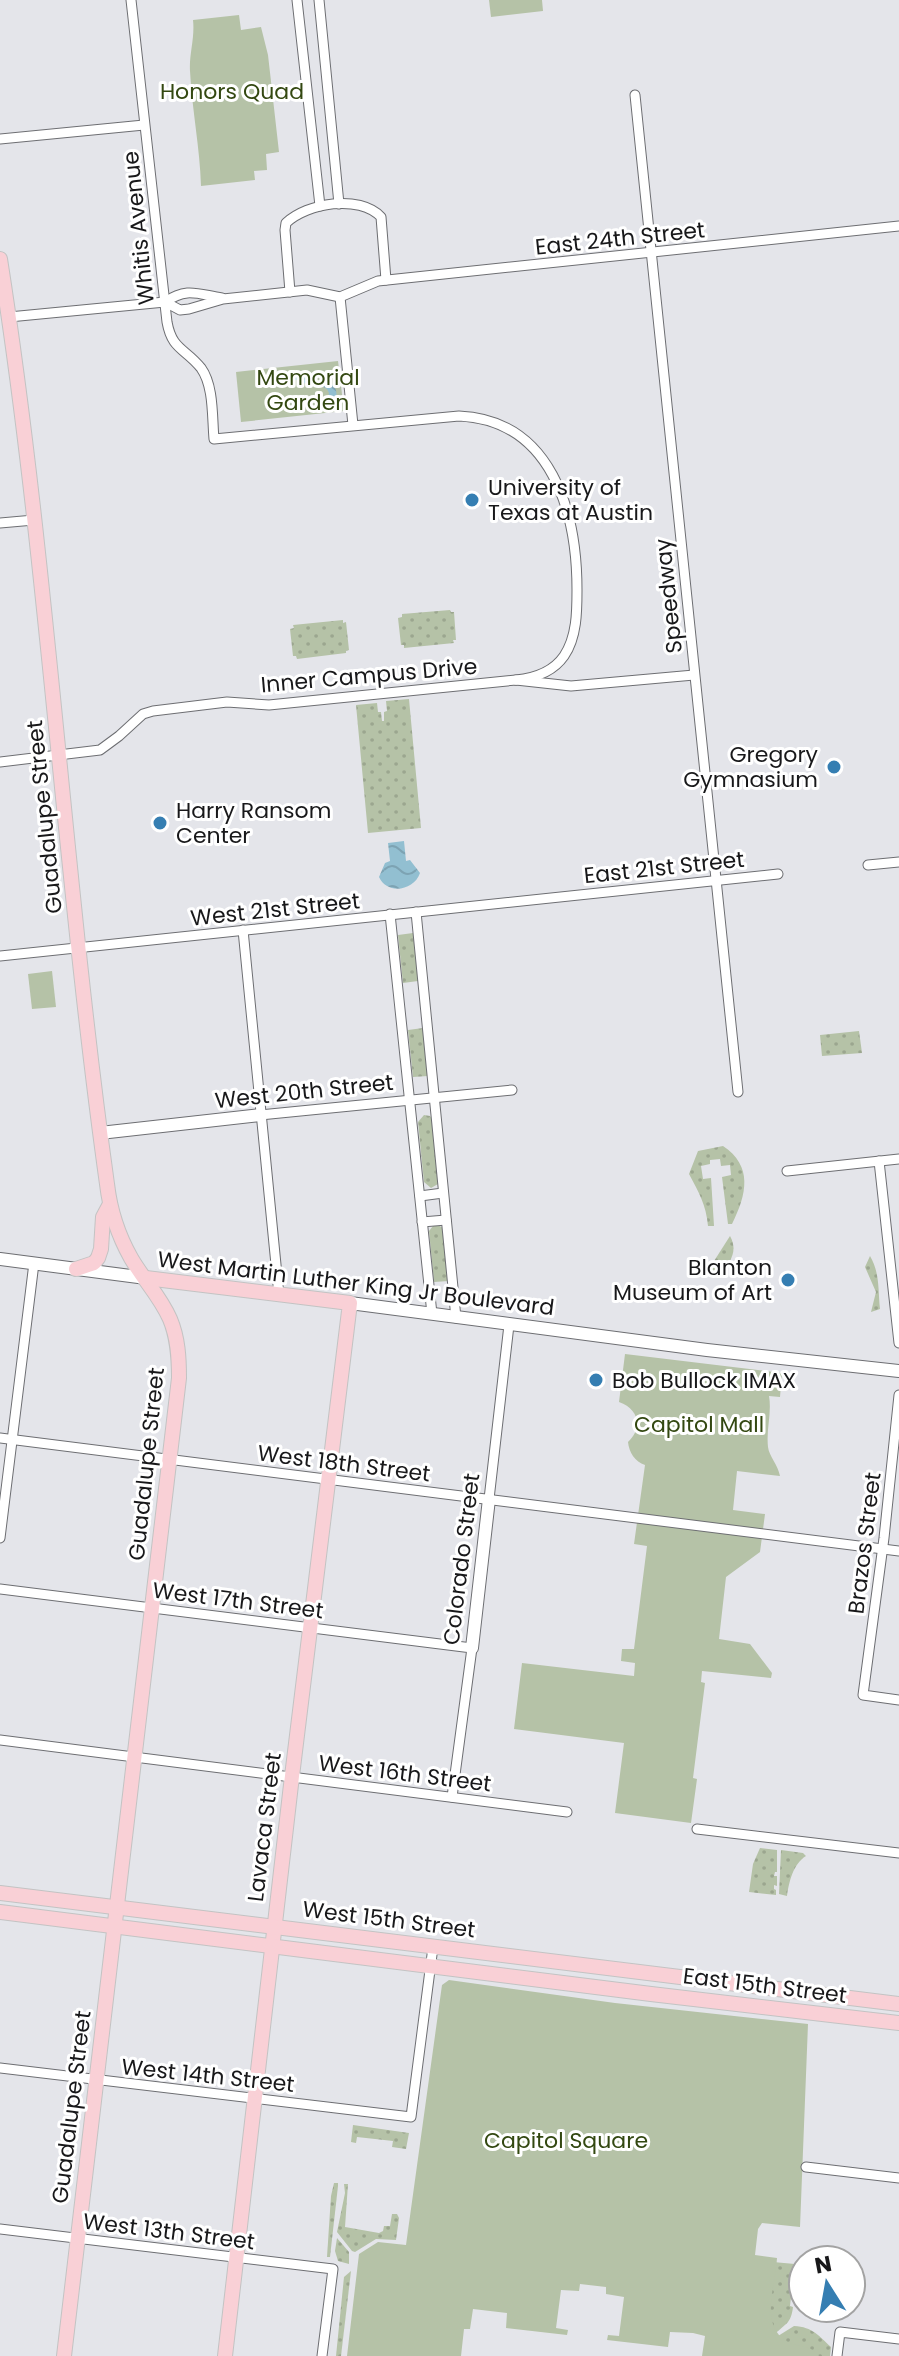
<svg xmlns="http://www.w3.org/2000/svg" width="899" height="2356" viewBox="0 0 899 2356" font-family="Poppins,sans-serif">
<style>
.grass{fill:url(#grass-dots)}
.green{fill:#b5c2a7}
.water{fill:url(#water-waves)}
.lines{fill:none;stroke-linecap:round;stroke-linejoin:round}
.street-casing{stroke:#6d6e72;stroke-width:11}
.secondary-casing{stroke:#6d6e72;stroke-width:14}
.primary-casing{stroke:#c3c3c3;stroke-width:16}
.street{stroke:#fff;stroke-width:9}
.secondary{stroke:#fff;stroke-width:12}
.primary{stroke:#f9d0d6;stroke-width:14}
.poi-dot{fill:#357eb2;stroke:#fff;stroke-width:3}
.labels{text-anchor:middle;stroke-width:6;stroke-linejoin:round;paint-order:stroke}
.park-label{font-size:22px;fill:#334811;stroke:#fff}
.street-label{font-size:22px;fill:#18181a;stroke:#fff}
.poi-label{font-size:22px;fill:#18181a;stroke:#fff;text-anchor:start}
</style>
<defs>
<pattern id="grass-dots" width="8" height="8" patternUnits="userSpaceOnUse" patternTransform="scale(2)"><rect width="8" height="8" fill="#b5c2a7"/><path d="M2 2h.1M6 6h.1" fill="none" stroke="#9ba68f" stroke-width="1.8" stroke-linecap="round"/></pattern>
<pattern id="water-waves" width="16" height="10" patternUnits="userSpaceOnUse" patternTransform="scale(2)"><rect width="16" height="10" fill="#92bfd1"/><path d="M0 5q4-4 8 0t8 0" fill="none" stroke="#7da3b3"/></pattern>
</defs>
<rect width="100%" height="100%" fill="#e4e5ea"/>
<!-- grass -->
<g class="grass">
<polygon points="450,610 451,612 454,612 456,640 453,640 454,643 404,648 404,645 401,645 398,618 402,617 402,614"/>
<polygon points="343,620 343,623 346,622 349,650 346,651 346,653 297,659 296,656 293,656 290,629 294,628 293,625"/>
<polygon points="409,699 421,828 368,833 356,705 377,703 378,712 381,712 382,721 384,721 384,712 387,711 386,701"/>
<polygon points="413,933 418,981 403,983 398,935"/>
<polygon points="423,1028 428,1076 413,1077 408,1030"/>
<polygon points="859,1031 862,1053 822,1056 820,1035"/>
<polygon points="424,1115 430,1116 433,1120 438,1184 431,1188 424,1182 418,1122"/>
<path d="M723 1146C753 1166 747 1194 732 1224H728L722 1177 731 1175 730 1165 721 1166 720 1159 710 1160V1164L701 1166 703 1179 711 1178 714 1226H708C706 1204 699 1193 689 1174L698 1151Z"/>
<polygon points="438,1225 443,1228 449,1281 434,1282 429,1231 433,1226"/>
<path d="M730 1236C739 1252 729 1264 719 1276L715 1277 707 1272Z"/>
<path d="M870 1256C880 1273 878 1290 880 1309L871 1312 876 1292 865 1267Z"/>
<polygon points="760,1848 777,1850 777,1872 775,1872 774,1876 777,1876 777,1886 774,1885 774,1889 776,1890 776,1895 749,1892 753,1864"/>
<path d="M781 1850 803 1853 806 1856C793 1864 789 1882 787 1896L779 1894Z"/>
<polygon points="353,2125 409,2133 406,2149 392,2147 393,2141 357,2137 356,2143 351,2142"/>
<polygon points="334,2183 338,2183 338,2186 330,2257 327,2257 331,2196"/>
<polygon points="344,2184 348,2184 345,2227 379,2233 383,2231 384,2226 390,2226 392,2214 397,2214 399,2218 396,2240 376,2239 355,2252 352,2251 337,2232 345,2193"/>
<polygon points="337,2238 349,2252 349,2264 338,2261 335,2251"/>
<path d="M739 2259 795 2264 790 2306 793 2307C791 2324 786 2323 775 2334Z"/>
<polygon points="351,2271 341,2356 336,2356 344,2277"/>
<path d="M794 2326C813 2327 819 2336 831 2347L830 2356H775L778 2336Z"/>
</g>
<!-- green -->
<g class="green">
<polygon points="489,0 542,0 543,11 491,17"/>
<path d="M239 15 241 30 261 27 268 55 279 152 266 154 267 170 254 171 255 180 201 186C200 148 192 110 190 71 189 54 195 38 193 20Z"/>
<polygon points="338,361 344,411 241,422 236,372"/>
<polygon points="52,971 56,1007 32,1009 28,974"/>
<path d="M625 1354 782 1373 780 1397 769 1396C772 1413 766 1429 768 1447 769 1456 778 1465 780 1476L737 1471 733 1510 765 1514 760 1552 726 1577 719 1639 750 1644 772 1673 771 1678 702 1671 701 1682 705 1683 693 1778 697 1779 691 1823 615 1813 624 1743 514 1729 522 1663 634 1676 635 1663 621 1661 622 1649H634L647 1546 634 1544 645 1465C635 1462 629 1452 628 1442 643 1428 639 1409 619 1402Z"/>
<path d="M449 1980 615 2003 808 2024 800 2227 762 2223 758 2229 755 2255 777 2258C776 2284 759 2324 786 2341 798 2348 810 2344 819 2356H702L705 2336 693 2333 670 2332 668 2347 607 2340 608 2335 619 2336 624 2297 606 2294V2287L580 2284 579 2291 561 2290 556 2328 568 2330 567 2335 506 2328 507 2313 473 2309 470 2329H464L461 2356H347L359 2254 378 2242 406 2245 442 1985Z"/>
</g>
<!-- water -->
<g class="water">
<path d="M283 374 292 378 300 375 313 377 317 382 333 385 336 390 338 408 334 410 327 406 329 393 327 389 316 383 309 386C299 378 289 379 276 379V376Z"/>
<path d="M404 841 406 861 410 860 420 873C414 891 387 895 379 877L385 863 390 861 388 843Z"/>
</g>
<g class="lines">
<defs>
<g id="street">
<path d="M131 0 167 322C172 350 185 348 201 368 214 386 212 417 214 439L459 416C551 420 577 511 577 590 577 611 577 637 564 656 553 672 535 678 516 680"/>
<polyline points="297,0 320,206"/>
<polyline points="319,0 339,204"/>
<polyline points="635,95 738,1092"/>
<polyline points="0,139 144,125"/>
<path d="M290 292 285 230 286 223C307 203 359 194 381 217L386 280"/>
<polyline points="340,297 353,425"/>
<polyline points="165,302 180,310 189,309 223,299 307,290 340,297 378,281 899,226"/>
<path d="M9 317 165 302C187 287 197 294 222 298"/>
<polyline points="0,523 34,520"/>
<polyline points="0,762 100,750 119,736 143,714 153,711 227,702 269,705 516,680 571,686 694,675"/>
<polyline points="868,865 899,862"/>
<polyline points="416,912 456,1318"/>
<polyline points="390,914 432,1314"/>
<polyline points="243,930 279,1295"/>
<polyline points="0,956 778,874"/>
<polyline points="260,1115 512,1090"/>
<polyline points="879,1161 899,1343"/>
<polyline points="787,1171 899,1159"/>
<polyline points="420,1196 443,1193"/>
<polyline points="422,1222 446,1220"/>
<polyline points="899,1395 884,1538 863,1695 899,1700"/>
<polyline points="0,1438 899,1551"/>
<polyline points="489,1499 509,1325"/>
<polyline points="0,1538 34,1263"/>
<polyline points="0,1589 472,1648 452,1797"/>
<polyline points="0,1740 567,1812"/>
<polyline points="697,1829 899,1853"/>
<polyline points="0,2068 411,2117 433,1947"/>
<polyline points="806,2167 899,2178"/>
<polyline points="0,2229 333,2269 322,2356"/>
<polyline points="837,2356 840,2332 899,2339"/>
</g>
<g id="secondary">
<polyline points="100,1133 260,1115"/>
<polyline points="0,1259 146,1278"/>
<polyline points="350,1303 707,1350 899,1371"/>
<polyline points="472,1648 489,1499"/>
</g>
<g id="primary">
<path d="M0 259C48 565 64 876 107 1184 110 1210 118 1235 131 1258 143 1279 160 1296 170 1319 178 1338 179 1358 179 1378L64 2356"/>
<polyline points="76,1269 94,1263 98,1258 101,1249 103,1217 110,1204"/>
<polyline points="146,1278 350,1303 292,1776 225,2356"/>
<polyline points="0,1893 899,2004"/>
<polyline points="0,1912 651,1994 899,2023"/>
</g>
</defs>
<!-- street casing -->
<use href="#street" class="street-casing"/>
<!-- secondary casing -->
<use href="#secondary" class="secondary-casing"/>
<!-- primary casing -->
<use href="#primary" class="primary-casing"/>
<!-- street -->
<use href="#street" class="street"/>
<!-- secondary -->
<use href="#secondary" class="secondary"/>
<!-- primary -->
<use href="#primary" class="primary"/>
</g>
<!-- markers -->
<g class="poi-dot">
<circle cx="472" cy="500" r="8"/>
<circle cx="834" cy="767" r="8"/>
<circle cx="160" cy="823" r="8"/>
<circle cx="788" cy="1280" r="8"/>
<circle cx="596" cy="1380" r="8"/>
</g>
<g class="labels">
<!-- park labels -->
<g class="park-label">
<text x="232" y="99">Honors Quad</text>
<text x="308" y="385">Memorial<tspan x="308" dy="25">Garden</tspan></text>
<text x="699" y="1432">Capitol Mall</text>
<text x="566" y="2148">Capitol Square</text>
</g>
<!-- street labels -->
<g class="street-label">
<text transform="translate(138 228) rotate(-96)" y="8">Whitis Avenue</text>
<text transform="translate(620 238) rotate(-6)" y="8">East 24th Street</text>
<text transform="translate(668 596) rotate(-96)" y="8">Speedway</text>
<text transform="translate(369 675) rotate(-5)" y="8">Inner Campus Drive</text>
<text transform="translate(44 817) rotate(-96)" y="8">Guadalupe Street</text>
<text transform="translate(664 867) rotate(-6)" y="8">East 21st Street</text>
<text transform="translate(275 909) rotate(-6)" y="8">West 21st Street</text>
<text transform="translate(304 1091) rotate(-6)" y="8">West 20th Street</text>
<text transform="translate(356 1283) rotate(7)" y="8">West Martin Luther King Jr Boulevard</text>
<text transform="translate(344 1463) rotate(7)" y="8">West 18th Street</text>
<text transform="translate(146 1464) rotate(-84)" y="8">Guadalupe Street</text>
<text transform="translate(864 1543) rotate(-83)" y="8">Brazos Street</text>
<text transform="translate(461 1559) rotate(-83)" y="8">Colorado Street</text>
<text transform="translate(238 1600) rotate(7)" y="8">West 17th Street</text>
<text transform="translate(405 1773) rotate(7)" y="8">West 16th Street</text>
<text transform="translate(264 1827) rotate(-83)" y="8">Lavaca Street</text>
<text transform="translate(389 1919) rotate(7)" y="8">West 15th Street</text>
<text transform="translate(765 1985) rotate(7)" y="8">East 15th Street</text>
<text transform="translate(208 2075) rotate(6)" y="8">West 14th Street</text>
<text transform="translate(71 2107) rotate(-83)" y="8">Guadalupe Street</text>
<text transform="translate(169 2231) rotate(7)" y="8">West 13th Street</text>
</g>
<!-- poi labels -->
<g class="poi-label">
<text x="488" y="495">University of<tspan x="488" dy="25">Texas at Austin</tspan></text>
<text x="818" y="762" text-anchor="end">Gregory<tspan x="818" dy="25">Gymnasium</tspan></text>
<text x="176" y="818">Harry Ransom<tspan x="176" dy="25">Center</tspan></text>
<text x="772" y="1275" text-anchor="end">Blanton<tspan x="772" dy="25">Museum of Art</tspan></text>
<text x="612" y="1388">Bob Bullock IMAX</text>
</g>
</g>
<!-- north arrow -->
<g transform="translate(827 2284) rotate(349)"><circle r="38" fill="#ffffff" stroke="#a3a3a3" stroke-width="2"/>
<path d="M0-6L14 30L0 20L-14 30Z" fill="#357eb2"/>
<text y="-12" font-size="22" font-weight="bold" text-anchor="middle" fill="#18181a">N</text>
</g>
</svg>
